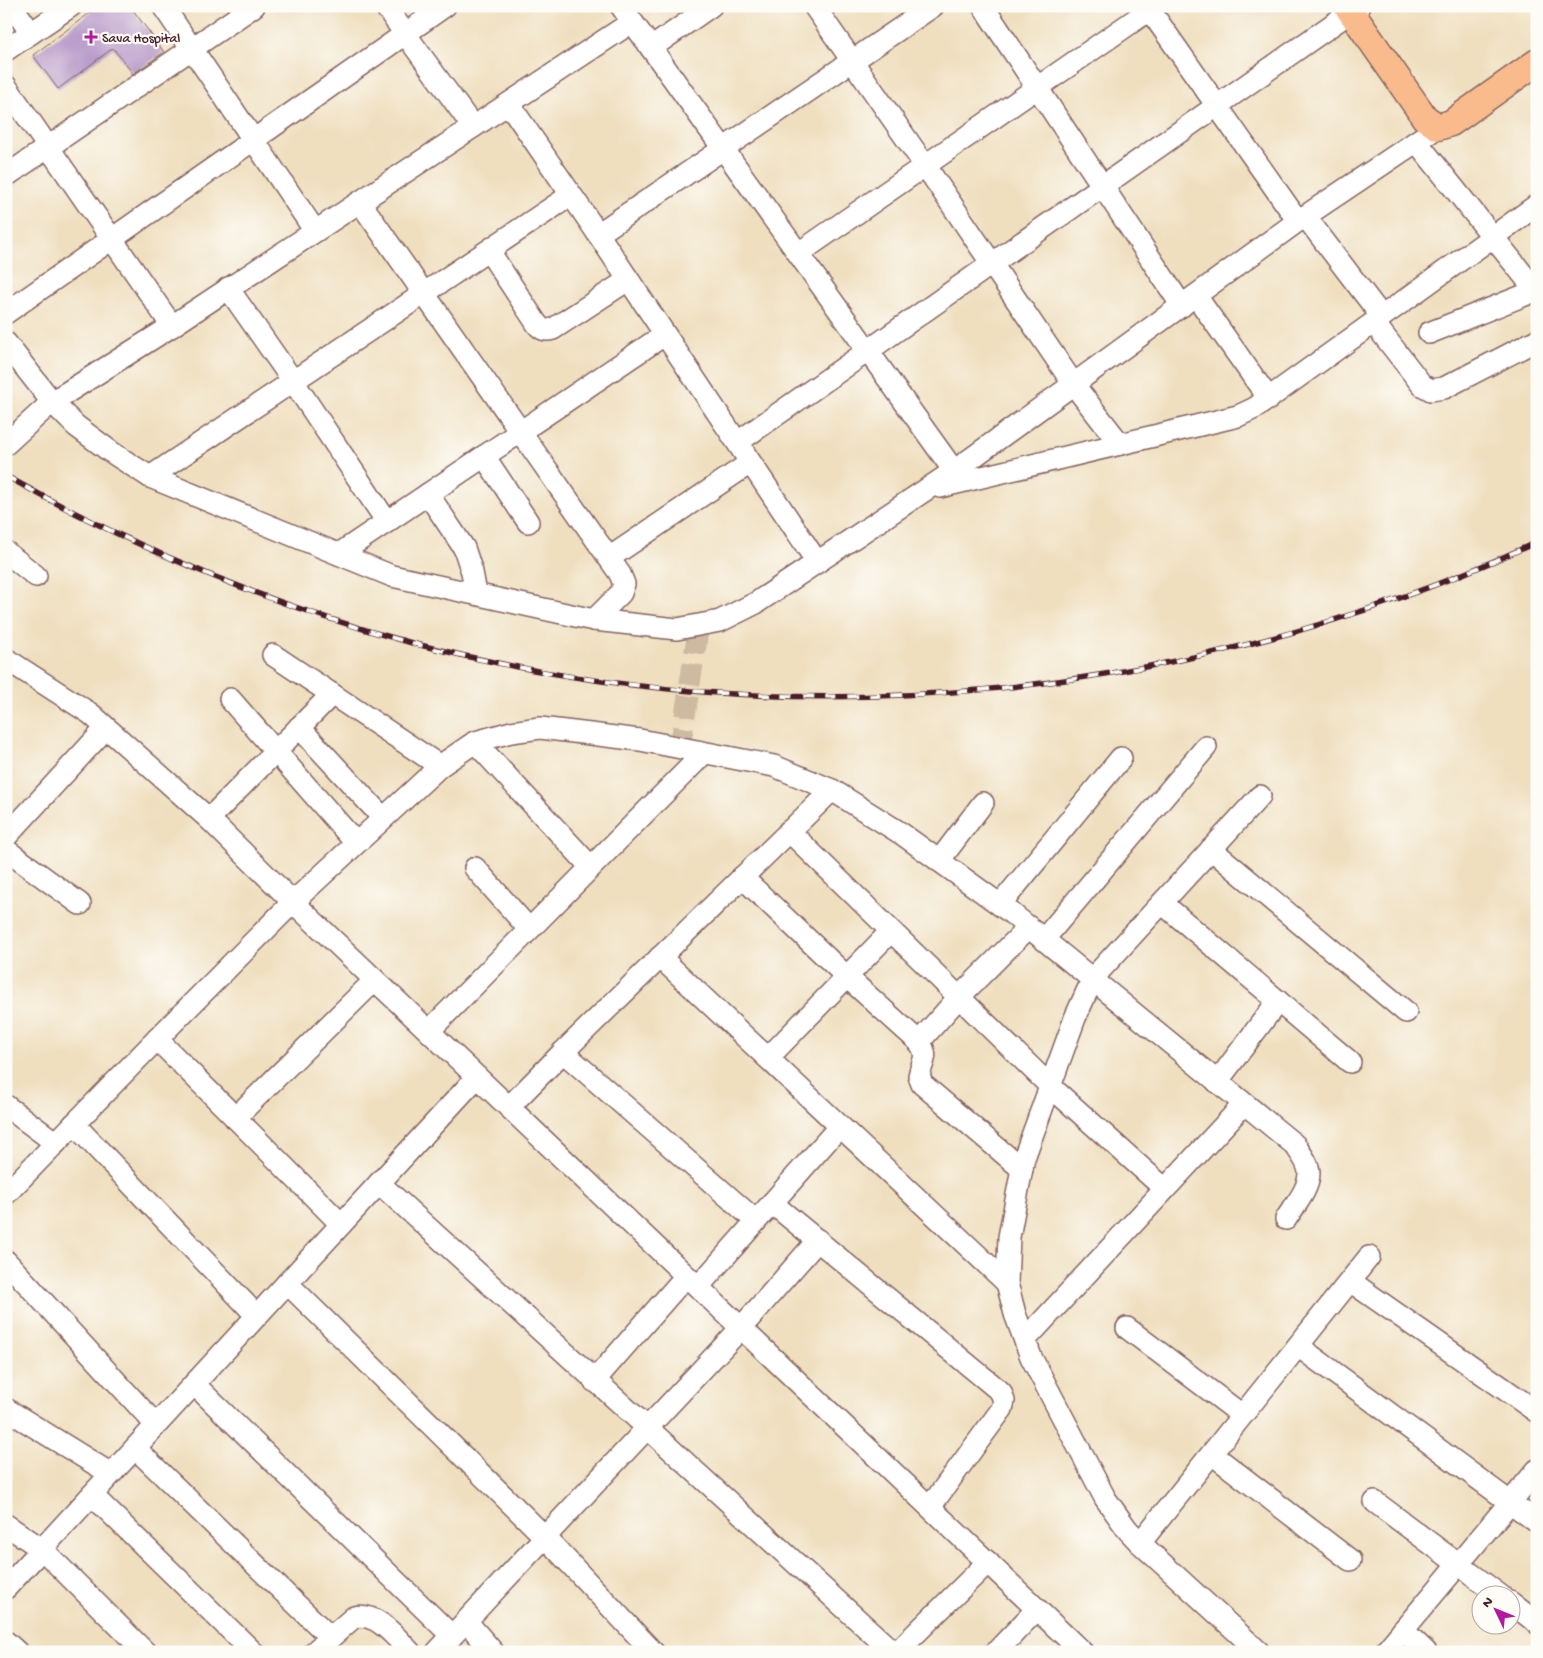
<svg xmlns="http://www.w3.org/2000/svg" width="1543" height="1658" viewBox="0 0 1543 1658" font-family="'Gochi Hand',sans-serif">
<style>
.building{fill:#b99cca}
.lines{fill:none;stroke-linecap:round;stroke-linejoin:round}
.minor-tunnel{stroke:#ceb9a1;stroke-width:21;stroke-dasharray:21 11;stroke-linecap:butt}
.minor-casing{stroke:#84625f;stroke-width:24}
.major-casing{stroke:#84625f;stroke-width:29}
.minor{stroke:#fff;stroke-width:21}
.major{stroke:#fabb8c;stroke-width:26}
.rail-casing{stroke:#4a1f2b;stroke-width:5.5}
.rail{stroke:#fdfcf7;stroke-width:4;stroke-dasharray:11;stroke-linecap:butt}
.poi-dot{fill:#b5179e;stroke:#fdfcf7;stroke-width:2}
.labels{text-anchor:middle;stroke-width:4.5;stroke-linejoin:round;paint-order:stroke}
.poi-label{font-size:14px;fill:#4a1f2b;stroke:#fdfcf7;text-anchor:start}
</style>
<rect width="100%" height="100%" fill="#fdfcf7"/>
<filter id="ink" filterUnits="userSpaceOnUse"><feTurbulence type="fractalNoise" baseFrequency=".02" numOctaves="2"/><feDisplacementMap in="SourceGraphic" scale="10" xChannelSelector="R" yChannelSelector="G"/><feConvolveMatrix kernelMatrix="1 2 1 2 8 2 1 2 1" color-interpolation-filters="sRGB"/></filter>
<filter id="wash" filterUnits="userSpaceOnUse"><feTurbulence type="fractalNoise" baseFrequency=".0096" numOctaves="4" result="noise"/><feDisplacementMap in="SourceGraphic" scale="20" xChannelSelector="R" yChannelSelector="G"/><feGaussianBlur stdDeviation="1.12" result="paint"/><feColorMatrix in="noise" values="0 0 0 0 0 0 0 0 0 0 0 0 0 0 0 0 0 1.4 0 .05"/><feComposite in="paint" operator="in"/></filter>
<g filter="url(#wash)">
<rect width="100%" height="100%" fill="#efdfbf"/>
<g id="blocks">
<!-- building -->
<polygon class="building" points="99,6 130,6 164,52 133,74 113,48 58,89 33,55"/>
</g>
</g>
<g filter="url(#ink)">
<use href="#blocks" fill-opacity="0" stroke="#84625f" stroke-width="1"/>
<g class="lines">
<!-- minor-tunnel -->
<polyline class="minor-tunnel" points="680,748 699,625"/>
<defs>
<g id="minor">
<polyline points="12,6 31,33"/>
<polyline points="163,6 315,231"/>
<polyline points="385,6 473,127"/>
<polyline points="621,6 954,471"/>
<polyline points="814,6 933,177 1074,385 1120,444"/>
<polyline points="983,6 1182,306"/>
<polyline points="1147,6 1298,221"/>
<polyline points="651,48 711,6"/>
<polyline points="6,50 71,6"/>
<polyline points="6,86 172,326"/>
<polyline points="509,104 598,234 817,562"/>
<polyline points="1417,142 1537,292"/>
<polyline points="6,176 254,6"/>
<polyline points="360,202 620,574 624,584 621,593 594,620"/>
<polyline points="1305,216 1382,317"/>
<polyline points="598,234 933,6"/>
<path d="M489 251 537 324C542 330 545 331 553 329L628 280"/>
<polyline points="799,253 1155,6"/>
<polyline points="228,288 293,381 387,522"/>
<polyline points="1196,296 1269,399"/>
<polyline points="6,313 445,6"/>
<polyline points="1374,323 1422,385 1431,390 1444,388 1537,340"/>
<polyline points="1429,333 1535,291"/>
<polyline points="6,343 52,402 76,426 111,452 150,477 392,576 594,620 677,629 720,621 756,603 954,471 1298,221 1438,127"/>
<polyline points="738,442 1359,6"/>
<polyline points="6,444 52,402 172,326 632,22"/>
<polyline points="484,456 528,522"/>
<polyline points="150,477 571,195"/>
<polyline points="940,487 1238,416 1255,408 1537,205"/>
<polyline points="428,494 464,548 472,572 476,594"/>
<polyline points="6,552 36,576"/>
<polyline points="339,554 664,335"/>
<polyline points="609,558 750,463"/>
<polyline points="273,655 440,766"/>
<polyline points="6,659 91,714 209,819 293,902 1082,1652"/>
<polyline points="230,699 356,843"/>
<polyline points="299,727 383,818"/>
<polyline points="475,742 590,866"/>
<polyline points="209,819 332,694"/>
<polyline points="789,831 1050,1086 1165,1189"/>
<polyline points="6,837 106,728"/>
<polyline points="1211,849 1406,1012"/>
<polyline points="6,850 80,904"/>
<polyline points="939,861 983,803"/>
<polyline points="475,868 529,929"/>
<path d="M742 877 847 977 919 1042C930 1057 922 1060 919 1076L922 1084 1022 1169"/>
<polyline points="1162,903 1350,1062"/>
<polyline points="1000,905 1121,758"/>
<polyline points="1044,939 1206,747"/>
<polyline points="660,957 1007,1283"/>
<polyline points="429,1031 704,753"/>
<polyline points="157,1039 341,1224"/>
<polyline points="919,1042 959,997 1029,927"/>
<polyline points="563,1052 756,1221"/>
<polyline points="768,1058 891,931"/>
<polyline points="1217,1082 1278,1001"/>
<polyline points="6,1106 56,1143"/>
<polyline points="509,1107 563,1052 832,790"/>
<polyline points="235,1118 375,980"/>
<polyline points="74,1124 257,1316"/>
<polyline points="379,1183 893,1652"/>
<path d="M6 1194 157 1039 293 902 440 766 475 742 511 732 540 728 640 740 774 766 832 790 902 834 1010 912 1295 1145C1300 1153 1309 1163 1309 1173 1309 1190 1294 1206 1286 1219"/>
<polyline points="772,1203 1001,1392 1004,1401 1002,1409 930,1507"/>
<polyline points="6,1261 156,1425"/>
<polyline points="1350,1281 1537,1412"/>
<polyline points="287,1283 545,1537 653,1652"/>
<polyline points="698,1287 840,1126"/>
<polyline points="1127,1328 1242,1415"/>
<polyline points="1025,1340 1244,1104"/>
<polyline points="1298,1346 1537,1522"/>
<polyline points="594,1381 686,1276"/>
<polyline points="194,1384 452,1636"/>
<polyline points="6,1409 111,1474"/>
<polyline points="135,1448 330,1637"/>
<polyline points="1212,1454 1350,1560"/>
<polyline points="92,1495 253,1652"/>
<polyline points="1375,1502 1501,1596"/>
<polyline points="6,1525 42,1549 145,1652"/>
<polyline points="1140,1543 1369,1257"/>
<polyline points="6,1588 477,1077"/>
<polyline points="1510,1602 1537,1623"/>
<polyline points="466,1621 493,1652"/>
<polyline points="1403,1630 1426,1652"/>
<polyline points="6,1642 17,1652"/>
<path d="M314 1652 354 1617C377 1612 395 1636 410 1652"/>
<polyline points="437,1652 741,1328 818,1240"/>
<polyline points="897,1652 988,1562"/>
<polyline points="996,1652 1037,1609"/>
<polyline points="1259,1652 1140,1543 1127,1529 1105,1498 1031,1357 1015,1314 1007,1283 1009,1237 1024,1158 1075,1018 1093,978 1260,796"/>
<polyline points="1385,1652 1537,1470"/>
</g>
<polyline id="major" points="1347,6 1425,118 1438,127 1451,123 1537,62"/>
</defs>
<!-- minor casing -->
<use href="#minor" class="minor-casing"/>
<!-- major casing -->
<use href="#major" class="major-casing"/>
<!-- minor -->
<use href="#minor" class="minor"/>
<!-- major -->
<use href="#major" class="major"/>
<defs>
<path id="rail" d="M6 476C134 548 270 605 412 643 785 741 1187 703 1537 542"/>
</defs>
<!-- rail casing -->
<use href="#rail" class="rail-casing"/>
<!-- rail -->
<use href="#rail" class="rail"/>
</g>
</g>
<!-- markers -->
<path class="poi-dot" d="M88.5 29.5h5v5h5v5h-5v5h-5v-5h-5v-5h5z"/>
<g class="labels">
<!-- poi labels -->
<g class="poi-label">
<text x="102" y="42">Sava Hospital</text>
</g>
</g>
<!-- margin -->
<rect width="1543" height="1658" fill="none" stroke="#fdfcf7" stroke-width="25"/>
<!-- north arrow -->
<g transform="translate(1496 1610) rotate(313)"><circle r="24" fill="#fdfcf7" stroke="#b5a4a5"/>
<path d="M0-4L9 19L0 12L-9 19Z" fill="#b5179e"/>
<text y="-8" font-size="14" font-weight="bold" text-anchor="middle" fill="#4a1f2b">N</text>
</g>
</svg>
